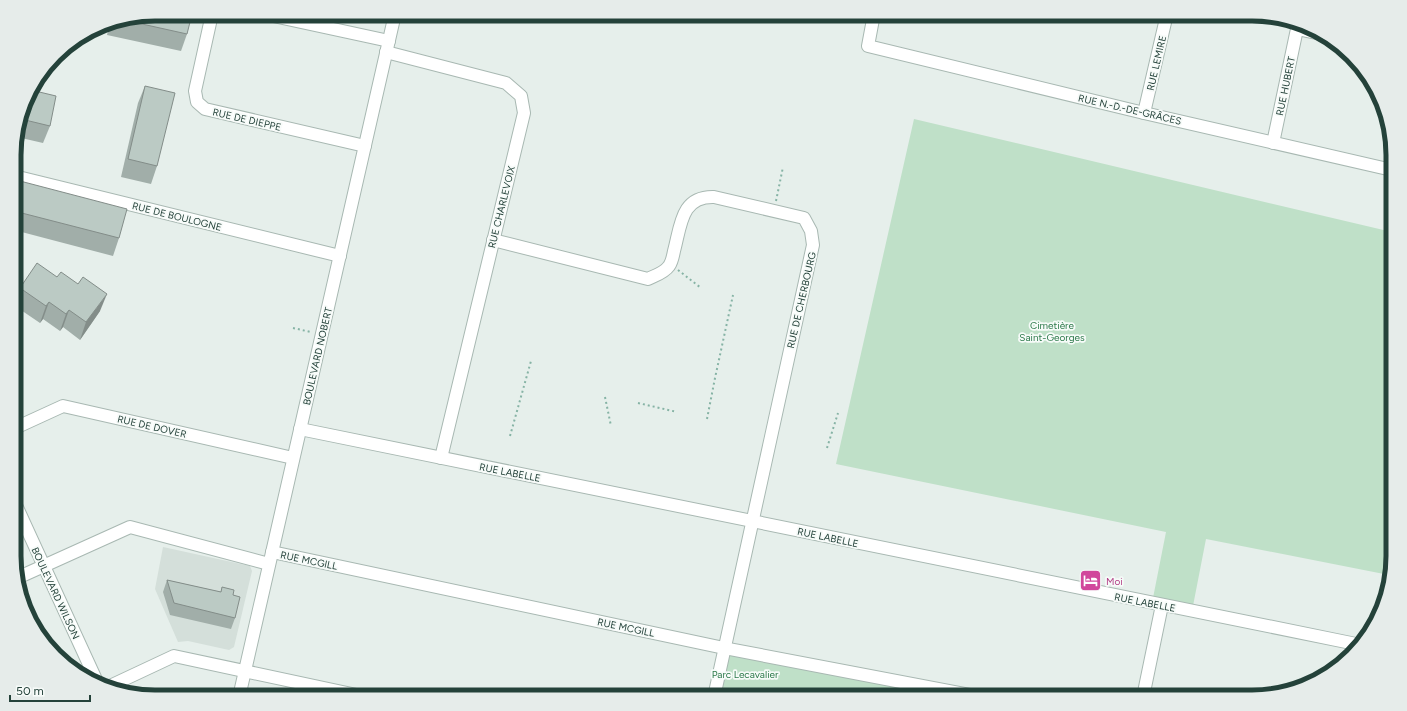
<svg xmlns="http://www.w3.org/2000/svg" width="1407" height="711" viewBox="0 0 1407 711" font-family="Figtree,sans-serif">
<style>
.built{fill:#d4dfda}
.green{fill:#bfe0c8}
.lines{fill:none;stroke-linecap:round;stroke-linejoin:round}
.minor-casing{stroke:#a8b8b2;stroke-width:14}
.path{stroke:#86b3a5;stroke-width:2;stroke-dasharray:2 3;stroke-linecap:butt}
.minor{stroke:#fff;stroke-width:12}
.wall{fill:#a1aea9}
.shaded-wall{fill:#838d89}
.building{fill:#bbcac4;stroke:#838d89}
.labels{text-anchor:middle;stroke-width:3.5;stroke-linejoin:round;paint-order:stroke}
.street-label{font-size:10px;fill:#24423a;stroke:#f7fbf9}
.park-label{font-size:10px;fill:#2d7a4b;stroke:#f7fbf9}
.hotel-label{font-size:10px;fill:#b23c85;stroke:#f7fbf9;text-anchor:start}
.rim{fill:none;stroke:#24423a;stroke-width:5}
</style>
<rect width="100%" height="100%" fill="#e6efeb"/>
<!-- built -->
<polygon class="built" points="163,547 250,566 252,571 234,647 229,650 188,641 178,642 155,589"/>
<!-- green -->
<g class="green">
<polygon points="914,119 1392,232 1393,552 1389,575 1206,539 1192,611 1152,603 1166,532 836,464"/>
<polygon points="724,648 980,697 714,697"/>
</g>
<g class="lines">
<defs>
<g id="minor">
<polyline points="212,14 195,91 197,102 205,109 365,146"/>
<polyline points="264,14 389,41"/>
<polyline points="874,14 868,46 1144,113 1392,170"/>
<polyline points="386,52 506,83 521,96 524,113 441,458"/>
<polyline points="1144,113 1167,14"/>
<polyline points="1273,143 1297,29 1321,34"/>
<polyline points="14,176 340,256"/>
<path d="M493 240 648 279C656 275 664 273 669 266 672 262 673 256 674 251 681 225 681 196 714 197L804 218 811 231 813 245 714 697"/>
<polyline points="15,428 63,406 293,458"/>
<polyline points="300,429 1356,644"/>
<polyline points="15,503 98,684"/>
<polyline points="272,552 724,648 980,697"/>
<polyline points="17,578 130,527 269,564"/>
<polyline points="110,686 174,656 366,697"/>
<polyline points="239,697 395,14"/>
<polyline points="1143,697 1162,605"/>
</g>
</defs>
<!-- minor casing -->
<use href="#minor" class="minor-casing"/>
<!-- path -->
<g class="path">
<polyline points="776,201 783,167"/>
<polyline points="678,270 701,288"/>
<polyline points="293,328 311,332"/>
<polyline points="605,397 611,426"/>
<polyline points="638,403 677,412"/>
<polyline points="707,419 715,378 733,295"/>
<polyline points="510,436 531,361"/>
<polyline points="827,448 838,413"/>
</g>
<!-- minor -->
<use href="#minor" class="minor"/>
</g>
<!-- wall -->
<g class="wall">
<polygon points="155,14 187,34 181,51 107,35 110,23"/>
<polygon points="145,86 157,166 151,184 121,177 138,103"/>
<polygon points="28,93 50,126 43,143 17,137"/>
<polygon points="20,181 119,238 113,256 14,230 14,196"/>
<polygon points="20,288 100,311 80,340 63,327 60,331 43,319 40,323 15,306 15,301"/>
<polygon points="167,580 221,592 222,587 233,595 235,618 231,629 170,615 163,592"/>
</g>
<!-- shaded-wall -->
<g class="shaded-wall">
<polygon points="107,294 100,311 80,340 86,322"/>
<polygon points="49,302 43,319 40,323 46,306"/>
<polygon points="69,310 63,327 60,331 66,314"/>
</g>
<!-- building -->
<g class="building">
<polygon points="155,14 192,14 187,34 124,20"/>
<polygon points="145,86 175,93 157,166 128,159"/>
<polygon points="31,90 56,96 50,126 21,119 28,93"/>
<polygon points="20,181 127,209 119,238 14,211 14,201"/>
<polygon points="37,263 57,277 61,272 78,284 83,277 107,294 86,322 69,310 66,314 49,302 46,306 20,288"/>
<polygon points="167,580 221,592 222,587 234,590 233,595 240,597 235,618 174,603"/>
</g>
<!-- icons -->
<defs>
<symbol id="hotel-square" viewBox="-11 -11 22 22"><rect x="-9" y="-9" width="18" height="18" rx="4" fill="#d1479c" stroke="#f7fbf9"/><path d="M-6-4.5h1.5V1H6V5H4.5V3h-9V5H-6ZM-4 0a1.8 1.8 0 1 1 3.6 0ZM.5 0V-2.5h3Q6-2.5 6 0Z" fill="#fff"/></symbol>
</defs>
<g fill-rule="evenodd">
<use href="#hotel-square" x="1078" y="568" width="25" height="25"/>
</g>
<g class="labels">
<!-- street labels -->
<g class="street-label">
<text transform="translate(1156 63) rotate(-77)" y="4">RUE LEMIRE</text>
<text transform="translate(1285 86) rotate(-78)" y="4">RUE HUBERT</text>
<text transform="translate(1130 109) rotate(13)" y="4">RUE N.-D.-DE-GRÂCES</text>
<text transform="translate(247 119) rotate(13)" y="4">RUE DE DIEPPE</text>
<text transform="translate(501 207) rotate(-76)" y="4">RUE CHARLEVOIX</text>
<text transform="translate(177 216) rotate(14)" y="4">RUE DE BOULOGNE</text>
<text transform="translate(801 300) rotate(-77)" y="4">RUE DE CHERBOURG</text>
<text transform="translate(317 356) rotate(-77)" y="4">BOULEVARD NOBERT</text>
<text transform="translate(152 426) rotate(13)" y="4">RUE DE DOVER</text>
<text transform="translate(510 472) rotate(11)" y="4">RUE LABELLE</text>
<text transform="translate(828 537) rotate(12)" y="4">RUE LABELLE</text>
<text transform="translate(309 560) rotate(12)" y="4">RUE MCGILL</text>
<text transform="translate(56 593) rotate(65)" y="4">BOULEVARD WILSON</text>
<text transform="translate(1145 602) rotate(11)" y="4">RUE LABELLE</text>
<text transform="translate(626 627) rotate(12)" y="4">RUE MCGILL</text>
</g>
<!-- park labels -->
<g class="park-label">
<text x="1052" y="329">Cimetière<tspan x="1052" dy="12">Saint-Georges</tspan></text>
<text x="745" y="678">Parc Lecavalier</text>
</g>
<!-- hotel labels -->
<g class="hotel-label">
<text x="1106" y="585">Moi</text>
</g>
</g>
<!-- crop -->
<path d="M0 0H1407V711H0ZM155 21H1252A134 134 0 0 1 1386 155V556A134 134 0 0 1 1252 690H155A134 134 0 0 1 21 556V155A134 134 0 0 1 155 21Z" fill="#e6ecea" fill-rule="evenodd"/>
<path class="rim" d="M155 21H1252A134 134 0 0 1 1386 155V556A134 134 0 0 1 1252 690H155A134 134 0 0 1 21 556V155A134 134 0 0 1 155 21Z"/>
<!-- scale -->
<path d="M10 695v6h80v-6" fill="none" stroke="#24423a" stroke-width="2"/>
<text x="16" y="695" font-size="12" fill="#24423a" stroke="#f7fbf9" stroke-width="3" paint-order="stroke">50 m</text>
</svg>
